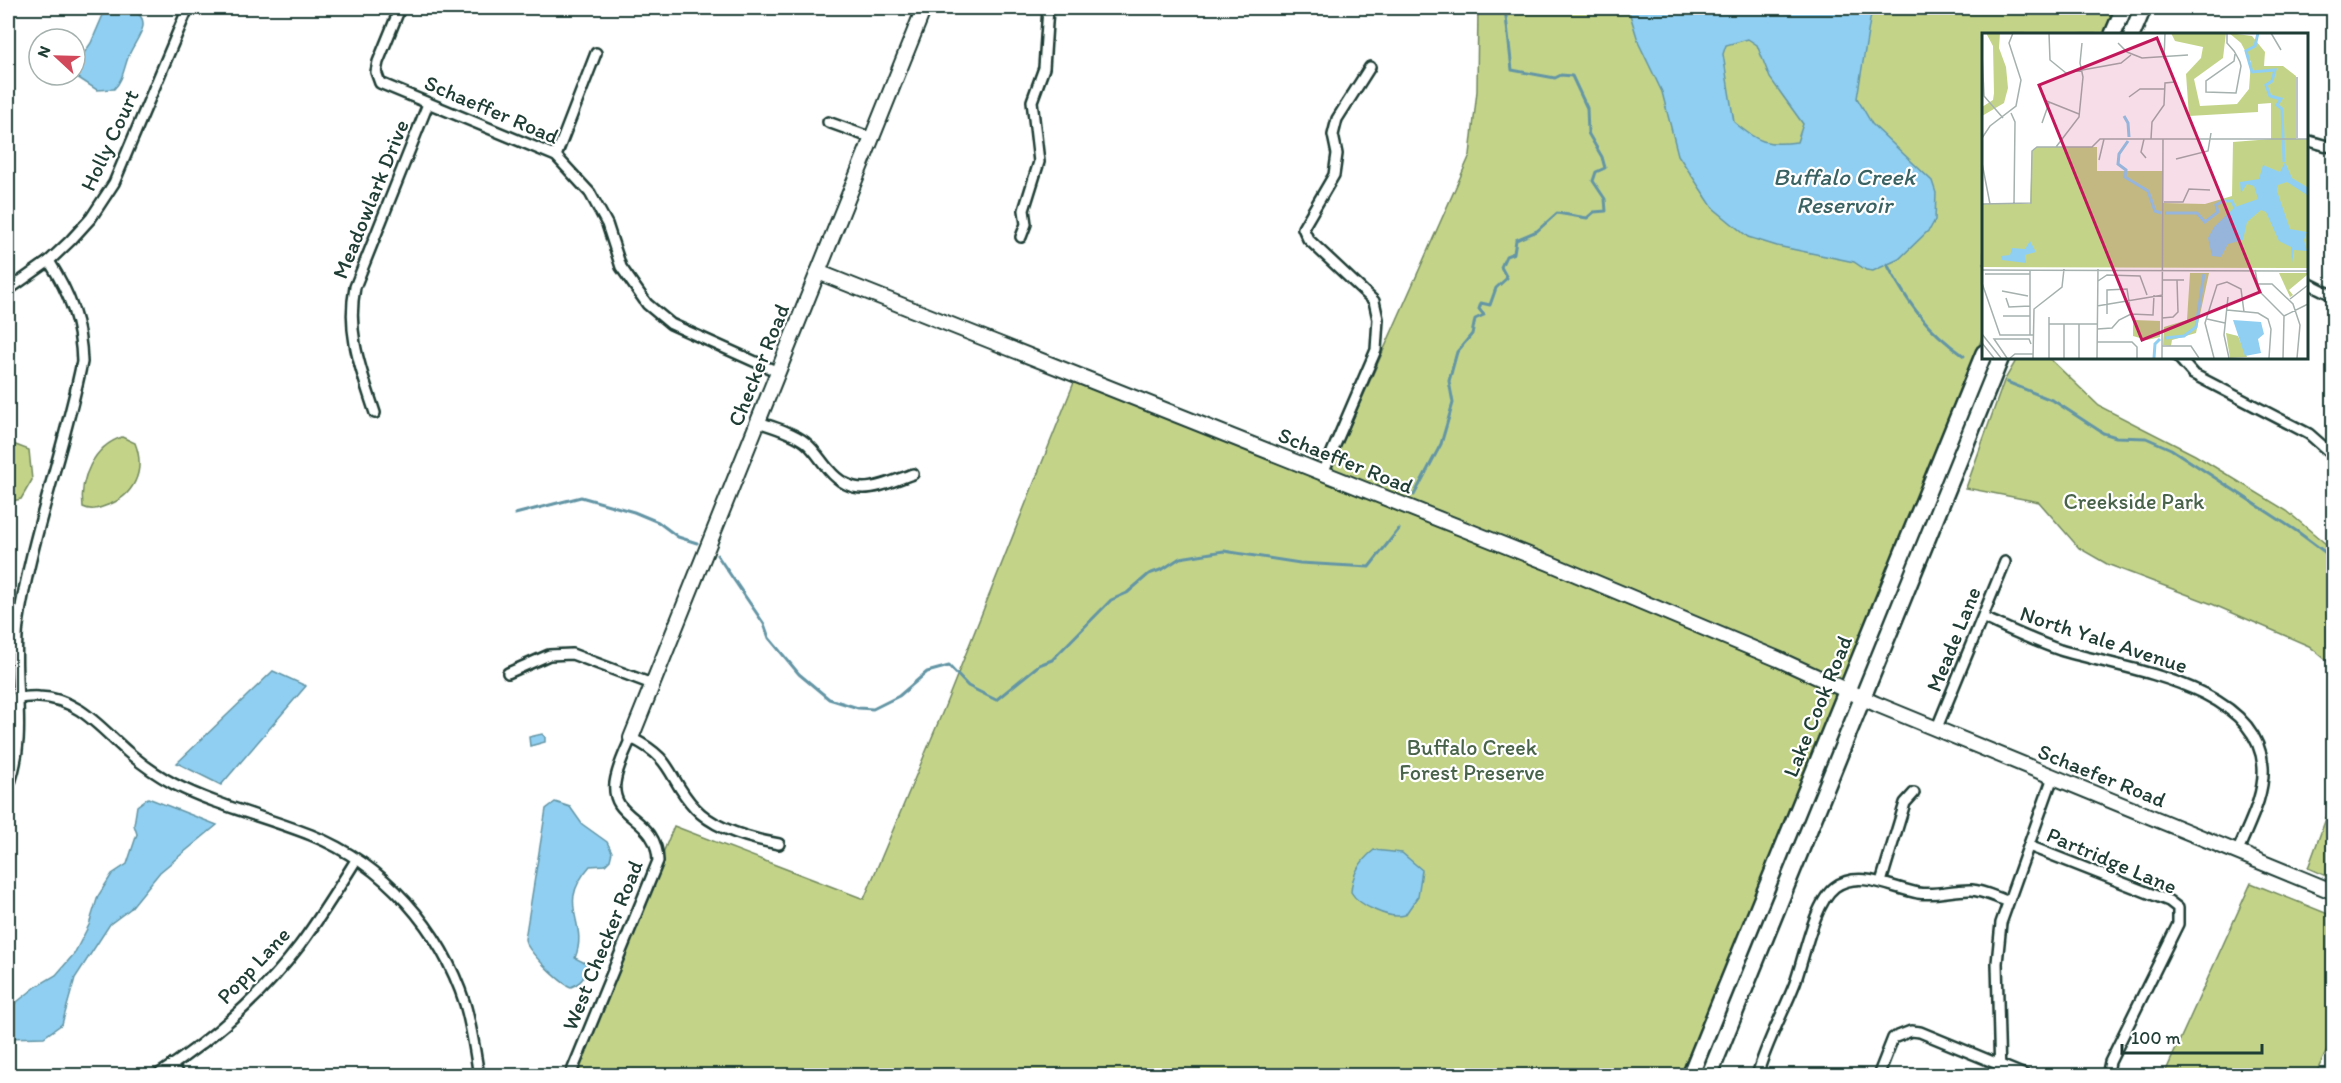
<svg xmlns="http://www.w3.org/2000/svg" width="2341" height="1083" viewBox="0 0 2341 1083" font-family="Itim,sans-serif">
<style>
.green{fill:#c3d489;stroke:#71885e;stroke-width:1.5}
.water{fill:#90cff1;stroke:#6395a5;stroke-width:1.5;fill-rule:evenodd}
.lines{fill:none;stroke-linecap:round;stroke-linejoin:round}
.stream{stroke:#6395a5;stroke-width:3}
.street-casing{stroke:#1f3d34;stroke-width:14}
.secondary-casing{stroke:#1f3d34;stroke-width:18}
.primary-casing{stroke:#1f3d34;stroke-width:20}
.street{stroke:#fff;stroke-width:9}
.secondary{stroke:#fff;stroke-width:14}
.primary{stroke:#fff;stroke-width:15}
.labels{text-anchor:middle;stroke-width:4.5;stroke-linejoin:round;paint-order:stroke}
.street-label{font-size:22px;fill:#1f3d34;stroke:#fff}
.park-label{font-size:22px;fill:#486349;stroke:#fff}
.water-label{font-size:24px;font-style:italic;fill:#3b6263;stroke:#fff}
.inset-river{fill:none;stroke:#90cff1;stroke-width:3}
.inset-road{fill:none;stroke:#a5b1ae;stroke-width:1.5}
.view{fill:#c2185b;fill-opacity:0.15;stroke:#c2185b;stroke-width:3}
.inset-edge{fill:none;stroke:#1f3d34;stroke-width:3}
</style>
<rect width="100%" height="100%" fill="#fff"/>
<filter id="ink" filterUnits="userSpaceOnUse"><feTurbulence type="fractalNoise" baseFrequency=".0167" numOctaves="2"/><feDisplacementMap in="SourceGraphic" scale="12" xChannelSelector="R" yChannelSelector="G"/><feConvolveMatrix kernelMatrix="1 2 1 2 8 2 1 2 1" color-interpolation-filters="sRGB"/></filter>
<g filter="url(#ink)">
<!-- green -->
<g class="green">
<polygon points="1478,8 2116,8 2105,34 1984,34 1984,333 1685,1075 572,1076 674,826 864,899 943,711 1075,380 1326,480 1470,155 1477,91"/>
<polygon points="2018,357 2048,357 2099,406 2195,455 2287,511 2333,550 2333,671 2331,664 2309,646 2212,604 2107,564 2079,548 2039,502 1966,488 2004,381"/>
<path d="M122 437 135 443C146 471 134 497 105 506 97 509 91 511 83 507 79 479 94 446 122 437Z"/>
<polygon points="13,444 29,450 32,480 21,499 8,502 8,446"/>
<polygon points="2333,764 2334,879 2333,879 2308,868 2328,813"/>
<polygon points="2251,883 2333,916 2333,1054 2327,1052 2330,1044 2315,1075 2164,1075"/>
</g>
<!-- water -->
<g class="water">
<path d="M106 8C117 8 145 7 143 26 142 34 132 47 129 55 124 67 123 81 114 89L97 90 74 75 75 66 91 43Z"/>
<path d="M1628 8H1872L1857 98 1872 124 1932 181 1936 193 1935 220 1930 229 1899 259 1873 271 1866 270 1854 262 1777 246 1748 237 1713 208 1678 155 1662 92 1639 44ZM1748 39 1757 45 1770 78 1803 124 1797 142C1767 146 1757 142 1734 122L1723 54 1726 45Z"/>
<polygon points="273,671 306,686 221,785 177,763"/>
<polygon points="542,734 545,737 545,742 530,746 529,737"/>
<polygon points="148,798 217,825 160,872 130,909 110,924 75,978 62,1024 44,1037 8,1038 8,1009 37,986 56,975 74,954 89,925 98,896 112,874 127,864 137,834 134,825 137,806"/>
<path d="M555 802 570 807 582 824 607 842 612 852 610 860 605 865 590 866C554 907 590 921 575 958L587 964C585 977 583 982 571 987 560 983 526 950 525 939L546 809Z"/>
<path d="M1374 850 1402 853 1422 870 1418 896 1405 915C1390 920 1358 905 1351 892 1352 874 1360 861 1374 850Z"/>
</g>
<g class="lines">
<!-- stream -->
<g class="stream">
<path d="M1887 264C1909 305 1926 329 1964 356"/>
<polyline points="2007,382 2054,401 2103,433 2116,437 2146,438 2171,449 2298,532 2334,559"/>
<polyline points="1414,495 1441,444 1453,403 1449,381 1457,352 1472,334 1475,319 1484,315 1479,309 1481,303 1490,305 1496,288 1507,278 1501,267 1506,256 1514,253 1516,240 1537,231 1557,213 1587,218 1594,212 1606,211 1605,199 1593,181 1596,172 1605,168 1602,157 1588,133 1587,108 1572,76 1561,75 1555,78 1512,70 1505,8"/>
<polyline points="515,514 581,497 634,512 658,522 678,537 697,543"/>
<polyline points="717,555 764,624 769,638 799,674 829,699 858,708 873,709 899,696 927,672 949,666 968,686 996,700 1039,665 1052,660 1111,600 1127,593 1149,574 1163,569 1180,558 1224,551 1300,563 1369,567 1399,529"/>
</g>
<defs>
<g id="street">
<polyline points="400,8 378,62 376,72 380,83 556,156 590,193 607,224 621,267 647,304 671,324 778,372"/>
<polyline points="2297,8 2303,8"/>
<polyline points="828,122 872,138"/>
<polyline points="2306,140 2334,148"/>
<polyline points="556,156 596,53"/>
<polyline points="1021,237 1026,224 1024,210 1039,162 1032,101 1044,68 1048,8"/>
<polyline points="2306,282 2334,296"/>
<polyline points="8,290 49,261 71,240 91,218 114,183 188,8"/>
<polyline points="2178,357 2193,374 2309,434 2334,456"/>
<path d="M375 413C361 370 346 333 355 287L428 104"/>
<path d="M758 422C773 427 792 432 805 442 814 449 821 461 829 470 855 501 881 485 913 474"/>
<polyline points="1323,473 1376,350 1378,319 1374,301 1308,239 1303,228 1334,175 1337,154 1333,135 1337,119 1370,67"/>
<path d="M1984 618C2009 629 2034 641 2060 650 2121 669 2256 683 2263 766 2265 797 2248 825 2237 853"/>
<polyline points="508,673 549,655 572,654 652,684"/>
<path d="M8 699C18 699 29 696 39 697 79 698 102 730 129 753 143 765 159 776 174 784 217 806 266 817 311 835 384 864 441 929 465 1004 472 1028 475 1052 479 1076"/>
<polyline points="1936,730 2005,562"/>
<path d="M8 788C29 734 11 680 18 625 31 536 64 451 82 362 81 323 70 294 49 261"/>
<polyline points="2029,846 2169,901 2178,908 2178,924 2110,1062 2107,1076"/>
<polyline points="1881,882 1905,803 1914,793"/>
<polyline points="172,1065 179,1076"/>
<path d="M156 1076C210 1041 261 997 300 945 320 918 338 889 356 860"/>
<path d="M570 1076 658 861C657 816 611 821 615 783 617 767 625 752 631 738 675 759 667 778 695 808 715 830 751 839 779 844"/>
<path d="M1757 1076C1766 1043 1783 1014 1795 983 1804 958 1814 903 1835 887 1859 869 1892 888 1918 893 1937 896 1954 889 1972 890 1984 891 1997 898 2007 901"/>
<polyline points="1878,1076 1893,1038 1911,1031 1920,1032 2027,1076"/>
<polyline points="2000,1076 1997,963 2001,923 2053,777"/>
</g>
<g id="secondary">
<polyline points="818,272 1549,563 1778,659 1876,704 2334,892"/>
<polyline points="631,738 924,8"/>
</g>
<g id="primary">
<polyline points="2113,34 2124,8"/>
<polyline points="2132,34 2143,8"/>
<polyline points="1690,1076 1984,353"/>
<polyline points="1709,1076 2001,357"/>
</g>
</defs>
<!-- street casing -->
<use href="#street" class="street-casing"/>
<!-- secondary casing -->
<use href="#secondary" class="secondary-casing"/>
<!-- primary casing -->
<use href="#primary" class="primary-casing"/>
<!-- street -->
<use href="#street" class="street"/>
<!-- secondary -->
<use href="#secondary" class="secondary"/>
<!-- primary -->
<use href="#primary" class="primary"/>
</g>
</g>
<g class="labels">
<!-- street labels -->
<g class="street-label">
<text transform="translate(492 109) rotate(23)" y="8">Schaeffer Road</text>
<text transform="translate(109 140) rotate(-65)" y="8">Holly Court</text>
<text transform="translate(370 199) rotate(-68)" y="8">Meadowlark Drive</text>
<text transform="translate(758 365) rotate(-68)" y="8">Checker Road</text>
<text transform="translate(1346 460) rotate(22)" y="8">Schaeffer Road</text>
<text transform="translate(1953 639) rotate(-68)" y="8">Meade Lane</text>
<text transform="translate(2104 639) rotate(18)" y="8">North Yale Avenue</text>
<text transform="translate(1817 706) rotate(-68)" y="8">Lake Cook Road</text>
<text transform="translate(2102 775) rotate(22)" y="8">Schaefer Road</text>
<text transform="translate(2112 860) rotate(23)" y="8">Partridge Lane</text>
<text transform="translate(602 945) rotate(-68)" y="8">West Checker Road</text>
<text transform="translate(253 965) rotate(-47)" y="8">Popp Lane</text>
</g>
<!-- park labels -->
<g class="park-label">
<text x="2134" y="509">Creekside Park</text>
<text x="1472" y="755">Buffalo Creek<tspan x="1472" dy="25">Forest Preserve</tspan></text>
</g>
<!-- water labels -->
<g class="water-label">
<text x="1844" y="185">Buffalo Creek<tspan x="1844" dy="28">Reservoir</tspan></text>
</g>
</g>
<!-- overview -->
<g transform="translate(1982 33)">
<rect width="326" height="326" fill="#fff"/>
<path d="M4 0H18L17 15 24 34 26 55 22 70 0 83V74L11 67 12 60 11 13ZM189 0H244L241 25 212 46 218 73 255 71 267 56 269 29 259 10 247 0 270 3 283 19 282 33H301L314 43V106H325V235L0 234V171H48L50 118 55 114H115V138H181V170L223 171 250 163 251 109 289 106V70L276 71V79L207 83 204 41 219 25 221 14 193 8ZM208 240H227L214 300 190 307 189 313 181 312 182 294 205 287ZM297 240H325V242L307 257 311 262 308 264ZM151 287 178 288V304L165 307 151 303ZM244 300 256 303 265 324 248 325Z" fill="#c3d489"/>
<path d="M303 129 310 145 325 154V162L305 149 296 152 295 158 308 196 325 199 322 207 325 218 312 217 310 230 309 214 297 208 284 179 279 177 265 189 261 207 246 211 239 224 230 223 226 205 232 194 253 174 276 166 272 153 265 151 259 160 258 149 277 146 281 132 298 139ZM48 208 54 219 43 222 44 230 20 227 19 223 28 222 30 215 43 216ZM251 287 279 289 282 301 276 306 279 320 263 323Z" fill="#90cff1"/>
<path class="inset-river" d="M276 0 273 13 264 18 270 39 293 37 290 48 284 52 288 63 299 66 295 72 300 76 302 129M142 83 146 90 147 104M146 108 137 121 136 131 144 137 143 144 166 158 173 178 179 180M183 180H215L223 189 236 179 234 172 241 168H250L253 175M183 305 202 303 214 294 222 241M172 325 173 311 178 306"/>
<path class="inset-road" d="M67 0 68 27 84 40 139 30 149 22M245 0V10L252 18 256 25 258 29 259 33 254 60 224 59V48L252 28 253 21M289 0 299 17M136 10 145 19 160 25 206 22M0 20 2 63 21 85M182 26 183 0M315 44V105M147 64 158 56H182M62 67 97 81M29 80 33 89 32 171M60 90 67 70M0 105 8 93 34 73 39 47 27 10 31 0M162 106 159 119 164 125M169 106 170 89 182 72 183 50 193 49M74 114 97 84 101 44 98 30 100 10M194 126 226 118 229 100M117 127 122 106M0 130 8 171M182 169H201L207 156 228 157M0 171 49 170 50 118 55 114H110L118 106H326M0 237 326 238M48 237V302M273 237 277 258 302 283 301 325M3 241H48M181 247H202M116 248 125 242 158 243 165 262M0 250 18 302H51M274 251H290L311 271 318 292 315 325M20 258 46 263M246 264 242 302 247 325M24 265 27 274 48 273M308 266 326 252M115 273 181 262M245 277 276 280 286 286 289 296 287 325M125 281V257L145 256 149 281M21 283H48M302 283 326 271M180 285 191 284 196 279 195 247M225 286 243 290M67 291H115M82 291V325M115 296 130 295 137 287 149 281 171 282 172 262M0 301 19 325M115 309H150L155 314V325M0 310 12 325M180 313H209L217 325M25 325 12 306H47L49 311M28 325 33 321H51M51 325 52 276 80 254 82 236M67 325V284M97 325V291M115 325 116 236M180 325 181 106M232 325 223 290 235 252 245 249 259 256 262 279"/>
<path class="view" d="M175 5 278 259 160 307 57 52Z"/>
<rect width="326" height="326" class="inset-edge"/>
</g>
<!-- margin -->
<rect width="2341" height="1083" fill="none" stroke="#fff" stroke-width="30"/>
<rect x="15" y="15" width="2311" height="1053" fill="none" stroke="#1f3d34" stroke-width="2" filter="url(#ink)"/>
<!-- north arrow -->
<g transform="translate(57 57) rotate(292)"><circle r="28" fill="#ffffff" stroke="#a5b1ae" stroke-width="1.5"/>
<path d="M0-4.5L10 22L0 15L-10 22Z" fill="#d1495b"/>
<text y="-9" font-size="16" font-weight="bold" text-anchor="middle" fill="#1f3d34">N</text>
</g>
<!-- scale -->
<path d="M2122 1044v9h140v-9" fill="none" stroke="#1f3d34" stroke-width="3"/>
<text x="2131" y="1044" font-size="18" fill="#1f3d34" stroke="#ffffff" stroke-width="4.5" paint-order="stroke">100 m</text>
</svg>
